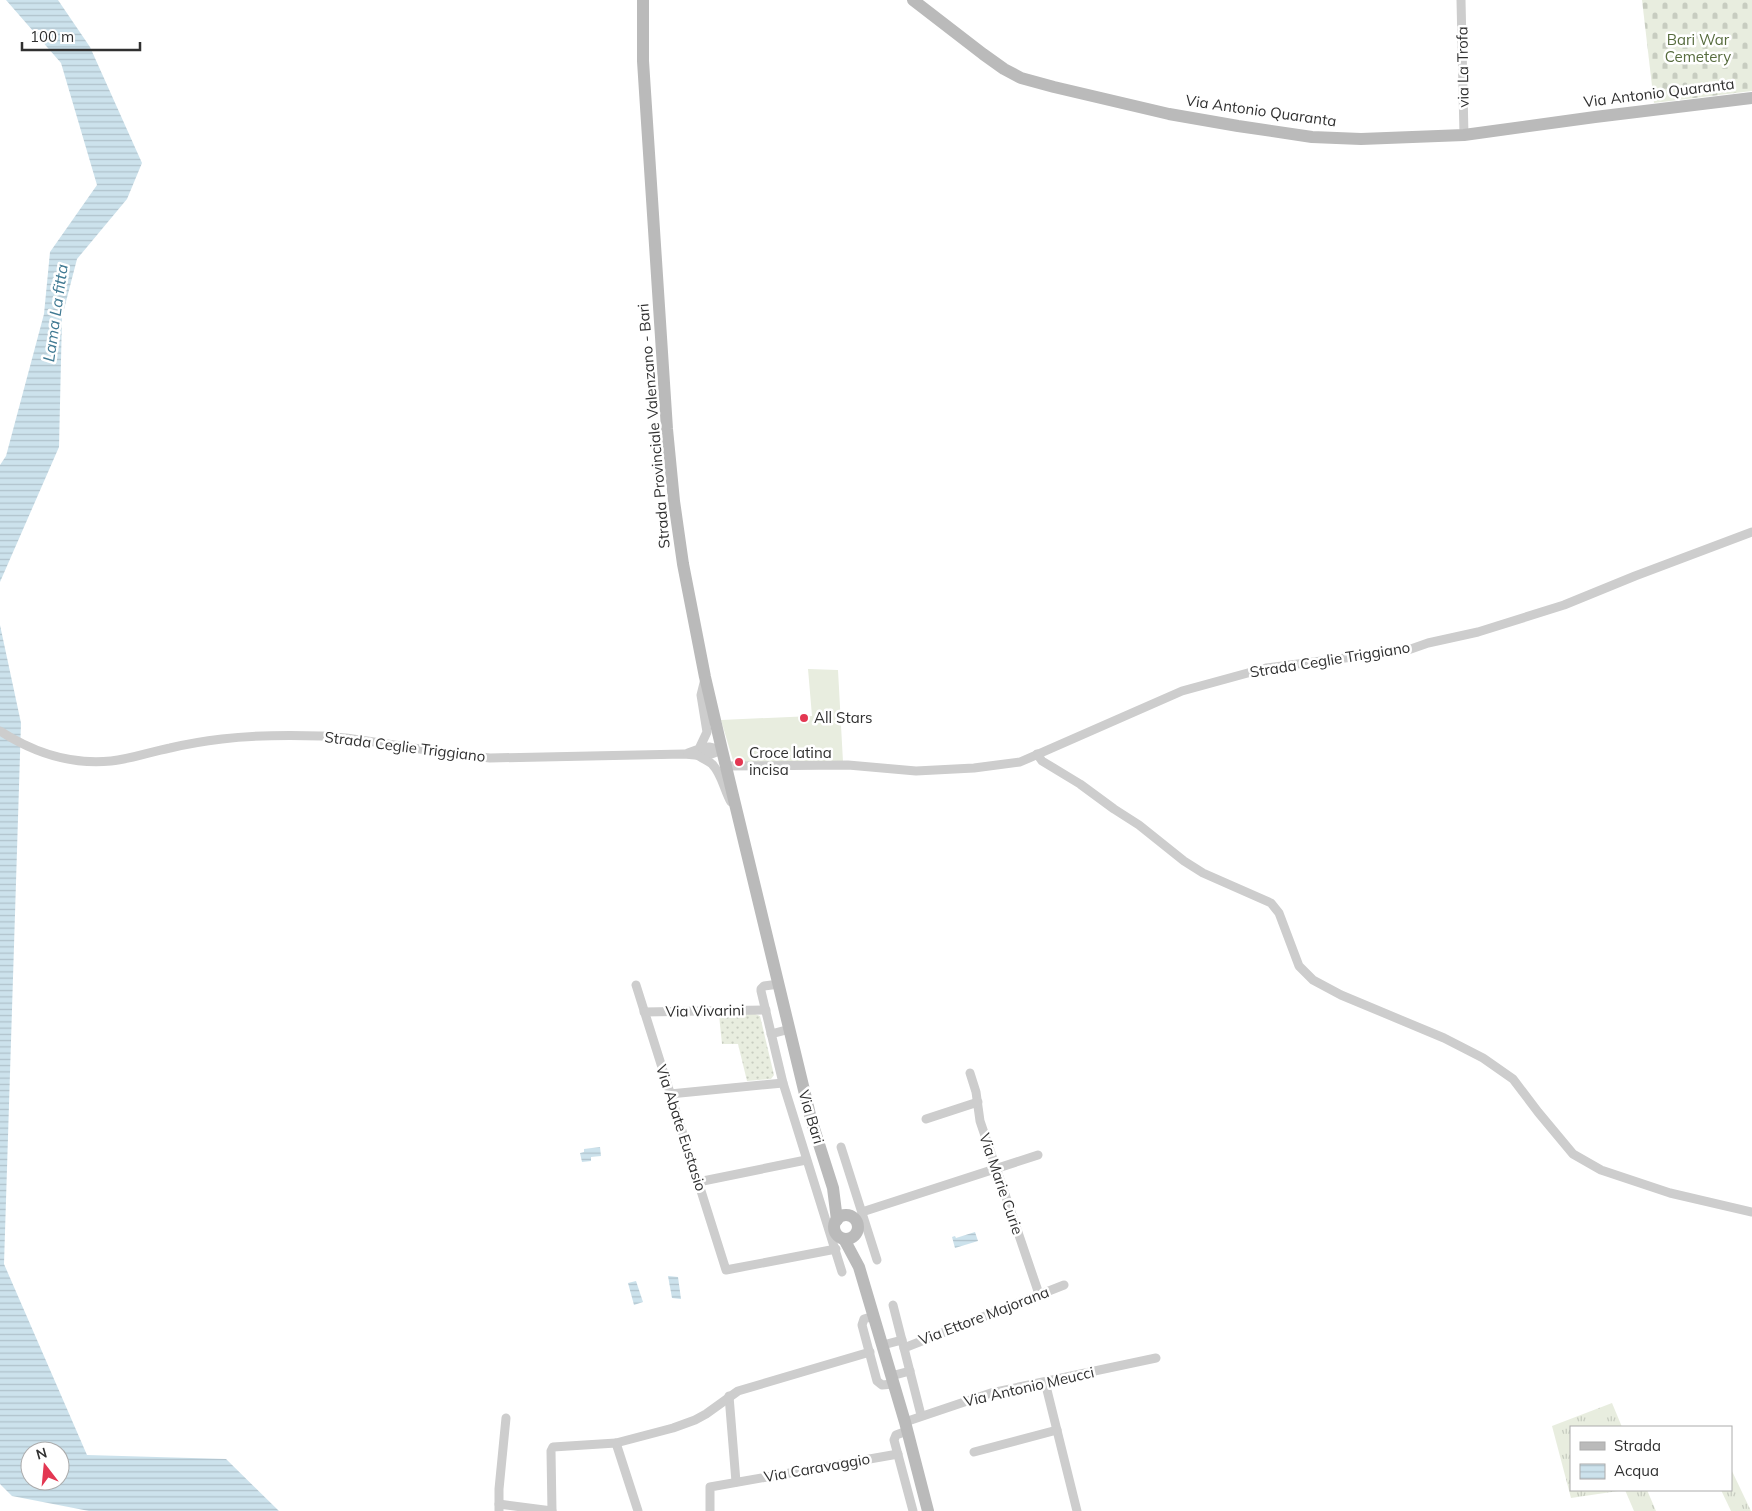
<svg xmlns="http://www.w3.org/2000/svg" width="1752" height="1511" viewBox="0 0 1752 1511" font-family="Mulish,sans-serif">
<style>
.grass{fill:url(#grass-tufts)}
.cemetery{fill:url(#cemetery-stones)}
.park{fill:url(#park-dots)}
.pitch{fill:#e8eddf}
.water{fill:url(#water-rules);fill-rule:evenodd}
.lines{fill:none;stroke-linecap:round;stroke-linejoin:round}
.street{stroke:#cdcdcd;stroke-width:9}
.secondary{stroke:#bababa;stroke-width:12}
.poi-dot{fill:#e33752;stroke:#fff;stroke-width:2}
.labels{text-anchor:middle;stroke-width:5;stroke-linejoin:round;paint-order:stroke}
.park-label{font-size:15px;fill:#576c3e;stroke:#fff}
.street-label{font-size:15px;fill:#303030;stroke:#fff}
.poi-label{font-size:15px;fill:#303030;stroke:#fff;text-anchor:start}
.water-label{font-size:16px;font-style:italic;fill:#3f7992;stroke:#fff}
</style>
<defs>
<pattern id="grass-tufts" width="24" height="20" patternUnits="userSpaceOnUse" patternTransform="scale(1.25)"><rect width="24" height="20" fill="#e8eddf"/><path d="M3 7l-1-3M5 7V3M7 7l1-3M15 17l-1-3M17 17v-4M19 17l1-3" fill="none" stroke="#c7ccc0"/></pattern>
<pattern id="cemetery-stones" width="16" height="16" patternUnits="userSpaceOnUse" patternTransform="scale(1.25)"><rect width="16" height="16" fill="#e8eddf"/><path d="M2 7V4a2 2 0 0 1 4 0v3zM10 15v-3a2 2 0 0 1 4 0v3z" fill="#c7ccc0"/></pattern>
<pattern id="park-dots" width="8" height="8" patternUnits="userSpaceOnUse" patternTransform="scale(1.25)"><rect width="8" height="8" fill="#e8eddf"/><path d="M2 2h.1M6 6h.1" fill="none" stroke="#c7ccc0" stroke-width="1.8" stroke-linecap="round"/></pattern>
<pattern id="water-rules" width="6" height="5" patternUnits="userSpaceOnUse" patternTransform="scale(1.25)"><rect width="6" height="5" fill="#cce2ec"/><path d="M0 2.5h6" fill="none" stroke="#b0c2cb"/></pattern>
</defs>
<rect width="100%" height="100%" fill="#fff"/>
<!-- grass -->
<g class="grass">
<polygon points="1612,1403 1622,1427 1571,1427 1571,1490 1647,1490 1656,1511 1634,1511 1625,1490 1571,1498 1552,1426"/>
<polygon points="1731,1469 1751,1511 1731,1511 1721,1490 1731,1490"/>
</g>
<!-- cemetery -->
<polygon class="cemetery" points="1642,0 1752,0 1752,91 1654,103"/>
<!-- park -->
<polygon class="park" points="755,1014 760,1016 774,1075 771,1079 747,1081 738,1044 722,1044 719,1015"/>
<!-- pitch -->
<polygon class="pitch" points="808,669 838,670 843,762 734,764 721,720 812,716"/>
<!-- water -->
<g class="water">
<polygon points="6,0 58,0 90,47 142,163 127,199 77,259 62,317 59,447 0,582 0,465 6,456 44,314 50,252 97,185 61,63"/>
<path d="M0 625 21 723 4 1264 87 1455 226 1459 279 1511H89L12 1496 0 1484ZM30 1451H60V1481H30Z"/>
<polygon points="600,1147 601,1156 591,1157 591,1161 582,1162 580,1153 584,1152 584,1149"/>
<polygon points="975,1232 978,1241 955,1248 952,1237 955,1236 956,1238"/>
<polygon points="668,1276 678,1277 681,1299 672,1298"/>
<polygon points="636,1281 643,1302 634,1305 628,1283"/>
</g>
<g class="lines">
<!-- street -->
<g class="street">
<polyline points="1461,0 1464,135"/>
<path d="M0 731C34 753 70 765 111 761 131 759 150 752 170 748 187 744 205 741 222 739 255 735 288 735 321 736 347 737 374 742 400 746 430 751 460 755 490 758L684 754 706 756 722 750"/>
<polyline points="699,749 709,747 722,750"/>
<polyline points="688,753 699,749 707,732 701,695 705,679"/>
<polyline points="1037,754 1042,761 1080,784 1114,809 1139,825 1184,861 1203,873 1271,903 1279,913 1299,966 1313,980 1341,995 1444,1038 1483,1058 1513,1079 1538,1112 1573,1154 1601,1170 1670,1193 1752,1212"/>
<path d="M697 755C702 758 708 761 712 764 722 774 724 790 731 802"/>
<polyline points="726,766 848,765 916,771 974,768 1020,762 1182,691 1266,668 1408,650 1428,643 1478,632 1564,605 1635,576 1752,532"/>
<polyline points="779,984 764,986 761,989 761,991 783,1083 842,1272"/>
<polyline points="636,985 726,1270 836,1249"/>
<polyline points="644,1012 766,1010"/>
<polyline points="771,1034 790,1029"/>
<polyline points="970,1073 976,1092 980,1121 1039,1294"/>
<polyline points="670,1094 783,1083"/>
<polyline points="926,1119 978,1102"/>
<polyline points="841,1147 877,1260"/>
<polyline points="698,1182 806,1160"/>
<polyline points="862,1212 1038,1155"/>
<polyline points="893,1305 921,1415"/>
<polyline points="874,1316 864,1319 862,1325 877,1381 882,1385 893,1384"/>
<polyline points="883,1345 902,1340"/>
<polyline points="904,1348 1064,1285"/>
<polyline points="891,1376 910,1371"/>
<polyline points="1045,1382 1077,1511"/>
<polyline points="729,1396 736,1482"/>
<polyline points="905,1422 991,1393 1156,1358"/>
<polyline points="907,1431 896,1435 894,1440 913,1511"/>
<polyline points="616,1443 638,1511"/>
<polyline points="974,1452 1057,1430"/>
<polyline points="499,1504 552,1511"/>
<polyline points="499,1511 499,1489 506,1418"/>
<polyline points="552,1511 551,1451 553,1447 616,1443 673,1428 695,1420 706,1414 738,1391 870,1352"/>
<polyline points="710,1511 710,1487 898,1454"/>
</g>
<!-- secondary -->
<g class="secondary">
<polyline points="643,0 643,61 667,429 674,501 683,564 705,677 722,750 811,1119 833,1188 837,1220"/>
<polyline points="913,0 983,54 1004,69 1021,78 1054,87 1169,114 1238,126 1312,137 1361,139 1464,135 1595,117 1752,98"/>
<circle cx="846" cy="1227" r="12"/>
<polyline points="844,1239 859,1267 905,1422 928,1511"/>
</g>
</g>
<!-- markers -->
<g class="poi-dot">
<circle cx="804" cy="718" r="5"/>
<circle cx="739" cy="762" r="5"/>
</g>
<g class="labels">
<!-- park labels -->
<g class="park-label">
<text x="1698" y="45">Bari War<tspan x="1698" dy="17">Cemetery</tspan></text>
</g>
<!-- street labels -->
<g class="street-label">
<text transform="translate(1463 67) rotate(-91)" y="5">via La Trofa</text>
<text transform="translate(1659 93) rotate(-7)" y="5">Via Antonio Quaranta</text>
<text transform="translate(1261 111) rotate(8)" y="5">Via Antonio Quaranta</text>
<text transform="translate(654 426) rotate(-95)" y="5">Strada Provinciale Valenzano - Bari</text>
<text transform="translate(1330 660) rotate(-9)" y="5">Strada Ceglie Triggiano</text>
<text transform="translate(405 747) rotate(7)" y="5">Strada Ceglie Triggiano</text>
<text transform="translate(705 1011) rotate(-1)" y="5">Via Vivarini</text>
<text transform="translate(811 1117) rotate(73)" y="5">Via Bari</text>
<text transform="translate(681 1128) rotate(72)" y="5">Via Abate Eustasio</text>
<text transform="translate(1001 1184) rotate(71)" y="5">Via Marie Curie</text>
<text transform="translate(984 1316) rotate(-21)" y="5">Via Ettore Majorana</text>
<text transform="translate(1029 1387) rotate(-13)" y="5">Via Antonio Meucci</text>
<text transform="translate(817 1468) rotate(-10)" y="5">Via Caravaggio</text>
</g>
<!-- poi labels -->
<g class="poi-label">
<text x="814" y="723">All Stars</text>
<text x="749" y="758">Croce latina<tspan x="749" dy="17">incisa</tspan></text>
</g>
<!-- water labels -->
<g class="water-label">
<text transform="translate(55 313) rotate(-82)" y="6">Lama La fitta</text>
</g>
</g>
<!-- legend -->
<rect x="1570" y="1426" width="162" height="65" fill="#ffffff" stroke="#acacac"/>
<rect x="1580" y="1442" width="25" height="8" fill="#bababa" stroke="#acacac"/>
<text x="1614" y="1451" font-size="15" fill="#303030">Strada</text>
<rect x="1580" y="1464" width="25" height="15" fill="url(#water-rules)" stroke="#acacac"/>
<text x="1614" y="1476" font-size="15" fill="#303030">Acqua</text>
<!-- north arrow -->
<g transform="translate(45 1466) rotate(344)"><circle r="24" fill="#ffffff" stroke="#acacac"/>
<path d="M0-4L9 19L0 12L-9 19Z" fill="#e33752"/>
<text y="-8" font-size="14" font-weight="bold" text-anchor="middle" fill="#303030">N</text>
</g>
<!-- scale -->
<path d="M22 42v8h118v-8" fill="none" stroke="#303030" stroke-width="2.5"/>
<text x="30" y="42" font-size="15" fill="#303030" stroke="#ffffff" stroke-width="4" paint-order="stroke">100 m</text>
</svg>
